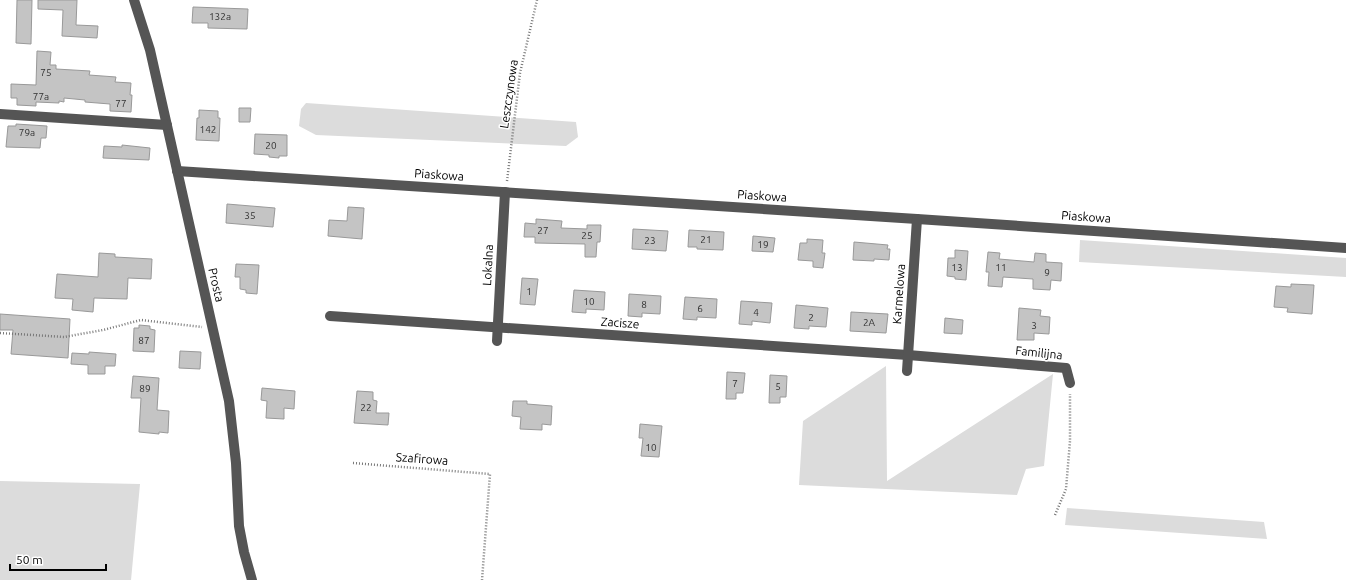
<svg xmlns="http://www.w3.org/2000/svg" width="1346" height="580" viewBox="0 0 1346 580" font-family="Ubuntu,sans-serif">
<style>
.green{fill:#dcdcdc}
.building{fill:#c4c4c4;stroke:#999}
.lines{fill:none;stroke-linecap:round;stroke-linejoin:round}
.path{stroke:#777;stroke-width:2.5;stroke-dasharray:1 2;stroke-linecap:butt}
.minor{stroke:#555;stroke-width:10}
.labels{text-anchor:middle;stroke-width:3;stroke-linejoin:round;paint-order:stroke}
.number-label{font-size:10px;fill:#313131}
.street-label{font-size:12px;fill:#000;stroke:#fff}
</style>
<rect width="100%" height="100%" fill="#fff"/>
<!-- green -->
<g class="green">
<polygon points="306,103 576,122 578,137 566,146 316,135 299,126 301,109"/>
<polygon points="1080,240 1346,258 1346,277 1079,262"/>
<polygon points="886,366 887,481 1053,374 1044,466 1026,469 1017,495 799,485 803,421"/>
<polygon points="0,481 140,484 131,580 0,580"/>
<polygon points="1067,508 1264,522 1267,539 1065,525"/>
</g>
<!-- building -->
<g class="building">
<polygon points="17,0 32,0 31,44 16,43"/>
<polygon points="38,0 77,0 76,25 98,26 97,38 62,36 63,10 38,9"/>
<polygon points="193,7 248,9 247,29 208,28 208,23 192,23"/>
<polygon points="37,51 51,52 50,65 56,65 56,69 90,71 89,75 116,77 115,82 131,83 130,95 132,95 131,112 110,111 110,104 85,102 85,100 64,98 64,102 59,101 59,103 36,102 36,106 17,105 17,98 11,98 11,84 36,85"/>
<polygon points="239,108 251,108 250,122 239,122"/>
<polygon points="199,110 218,111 218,118 220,118 219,141 196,140 197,118 199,118"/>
<polygon points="16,124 47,126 46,138 41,138 40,148 6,147 8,126 16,126"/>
<polygon points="255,134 287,135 287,156 279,156 279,158 269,157 269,155 254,154"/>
<polygon points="122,145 150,148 149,160 103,158 104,146 122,147"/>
<polygon points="227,204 275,208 273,227 226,223"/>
<polygon points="348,207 364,208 362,239 328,236 329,220 347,221"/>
<polygon points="536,219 562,221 561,228 587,229 587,225 601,225 600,242 597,242 596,257 585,257 585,244 535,243 535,237 524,237 525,223 536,224"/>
<polygon points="633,229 668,231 666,251 632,249"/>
<polygon points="689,230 724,232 723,250 697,249 697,247 688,247"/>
<polygon points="753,236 775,238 773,252 752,251"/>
<polygon points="807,239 823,240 822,253 825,253 823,268 813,267 813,261 798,260 800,243 807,243"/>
<polygon points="854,242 888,245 887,249 890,249 889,260 874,259 874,261 853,260"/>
<polygon points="955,250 968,251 966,280 955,279 955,277 947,276 948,258 955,258"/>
<polygon points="988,252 1000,253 999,259 1034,262 1035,253 1046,254 1046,262 1062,263 1061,281 1051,280 1050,290 1033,289 1033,279 1003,277 1002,287 988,286 989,272 986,272"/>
<polygon points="99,253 115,254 115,257 152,259 151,279 128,278 127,299 94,298 93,312 72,310 73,299 55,298 57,274 98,277"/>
<polygon points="236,264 259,265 257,294 246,293 246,290 240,289 240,277 235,277"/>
<polygon points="522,278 538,279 535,305 520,304"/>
<polygon points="1291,284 1314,285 1312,314 1287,312 1288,308 1274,307 1276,286 1291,287"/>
<polygon points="574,290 605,292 604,310 586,309 586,313 572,312"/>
<polygon points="629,294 661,296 660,314 642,313 642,317 628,316"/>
<polygon points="685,297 717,299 716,318 697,317 697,320 683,319"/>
<polygon points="741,301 772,303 770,323 752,321 752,325 739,324"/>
<polygon points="796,305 828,308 826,327 809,326 809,329 794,328"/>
<polygon points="1019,308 1041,310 1040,316 1050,317 1049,334 1034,333 1034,340 1017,340"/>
<polygon points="851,312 888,314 886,333 850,331"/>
<polygon points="0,314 70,319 68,358 11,354 13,330 0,330"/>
<polygon points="945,318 963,320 962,334 944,333"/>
<polygon points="139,325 150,326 150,329 155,330 154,352 133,351 134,328 139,328"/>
<polygon points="180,351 201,352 200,369 179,368"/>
<polygon points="89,352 116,354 115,366 105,366 105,374 88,374 88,365 71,364 72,353 89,354"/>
<polygon points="727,372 745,373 743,393 736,393 736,399 726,399"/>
<polygon points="770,375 787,376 786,397 780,397 780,403 769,403"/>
<polygon points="133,376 159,378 157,410 169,411 168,433 159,432 159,434 139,432 141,398 131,398"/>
<polygon points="262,388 295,391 294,409 284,408 284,419 266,418 267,401 261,400"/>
<polygon points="357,391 373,392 373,400 377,401 376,413 389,413 388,425 354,423"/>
<polygon points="513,401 527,401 527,404 552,406 551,425 542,424 542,430 520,429 521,417 512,416"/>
<polygon points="640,424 662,426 659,457 641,456 643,438 639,438"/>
</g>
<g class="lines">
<!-- path -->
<g class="path">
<polyline points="507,181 520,73 537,0"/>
<polyline points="0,333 64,337 103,330 141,320 202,327"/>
<polyline points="353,463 490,474 482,580"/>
<polyline points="1055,515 1066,489 1070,441 1070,394"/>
</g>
<!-- minor -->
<g class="minor">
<polyline points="134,0 150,50 229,401 236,463 239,526 244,552 252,580"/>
<polyline points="0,114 167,125"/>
<polyline points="177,171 917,219 1346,248"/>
<polyline points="330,316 908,355 1066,368 1070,383"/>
<polyline points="497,341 505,192"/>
<polyline points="907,371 917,219"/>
</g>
</g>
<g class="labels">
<!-- number labels -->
<g class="number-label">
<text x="220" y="20">132a</text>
<text x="46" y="76">75</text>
<text x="41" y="100">77a</text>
<text x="121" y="107">77</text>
<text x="208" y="133">142</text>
<text x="27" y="136">79a</text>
<text x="271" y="149">20</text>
<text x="250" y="219">35</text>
<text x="543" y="234">27</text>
<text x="587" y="239">25</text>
<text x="706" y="243">21</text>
<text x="650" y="244">23</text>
<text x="763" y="248">19</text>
<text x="957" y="271">13</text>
<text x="1001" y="271">11</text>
<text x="1047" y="276">9</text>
<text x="529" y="295">1</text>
<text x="589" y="305">10</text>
<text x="644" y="308">8</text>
<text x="700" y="312">6</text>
<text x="756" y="316">4</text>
<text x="811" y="321">2</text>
<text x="869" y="326">2A</text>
<text x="1034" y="329">3</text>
<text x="144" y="344">87</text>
<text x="735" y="387">7</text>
<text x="778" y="390">5</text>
<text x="145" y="392">89</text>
<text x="366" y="411">22</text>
<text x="651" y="451">10</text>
</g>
<!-- street labels -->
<g class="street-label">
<text transform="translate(509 94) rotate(-82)" y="4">Leszczynowa</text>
<text transform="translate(439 175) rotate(4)" y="4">Piaskowa</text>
<text transform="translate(762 196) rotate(4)" y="4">Piaskowa</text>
<text transform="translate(1086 217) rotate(4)" y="4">Piaskowa</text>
<text transform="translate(488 265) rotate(-87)" y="4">Lokalna</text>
<text transform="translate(216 285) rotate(77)" y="4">Prosta</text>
<text transform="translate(899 294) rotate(-86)" y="4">Karmelowa</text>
<text transform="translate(620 323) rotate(4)" y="4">Zacisze</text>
<text transform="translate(1039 353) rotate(6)" y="4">Familijna</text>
<text transform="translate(422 459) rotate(4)" y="4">Szafirowa</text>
</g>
</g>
<!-- scale -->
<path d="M10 564v6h96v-6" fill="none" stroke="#000000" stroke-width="2"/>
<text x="16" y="564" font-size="12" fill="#000000" stroke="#ffffff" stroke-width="3" paint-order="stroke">50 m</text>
</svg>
